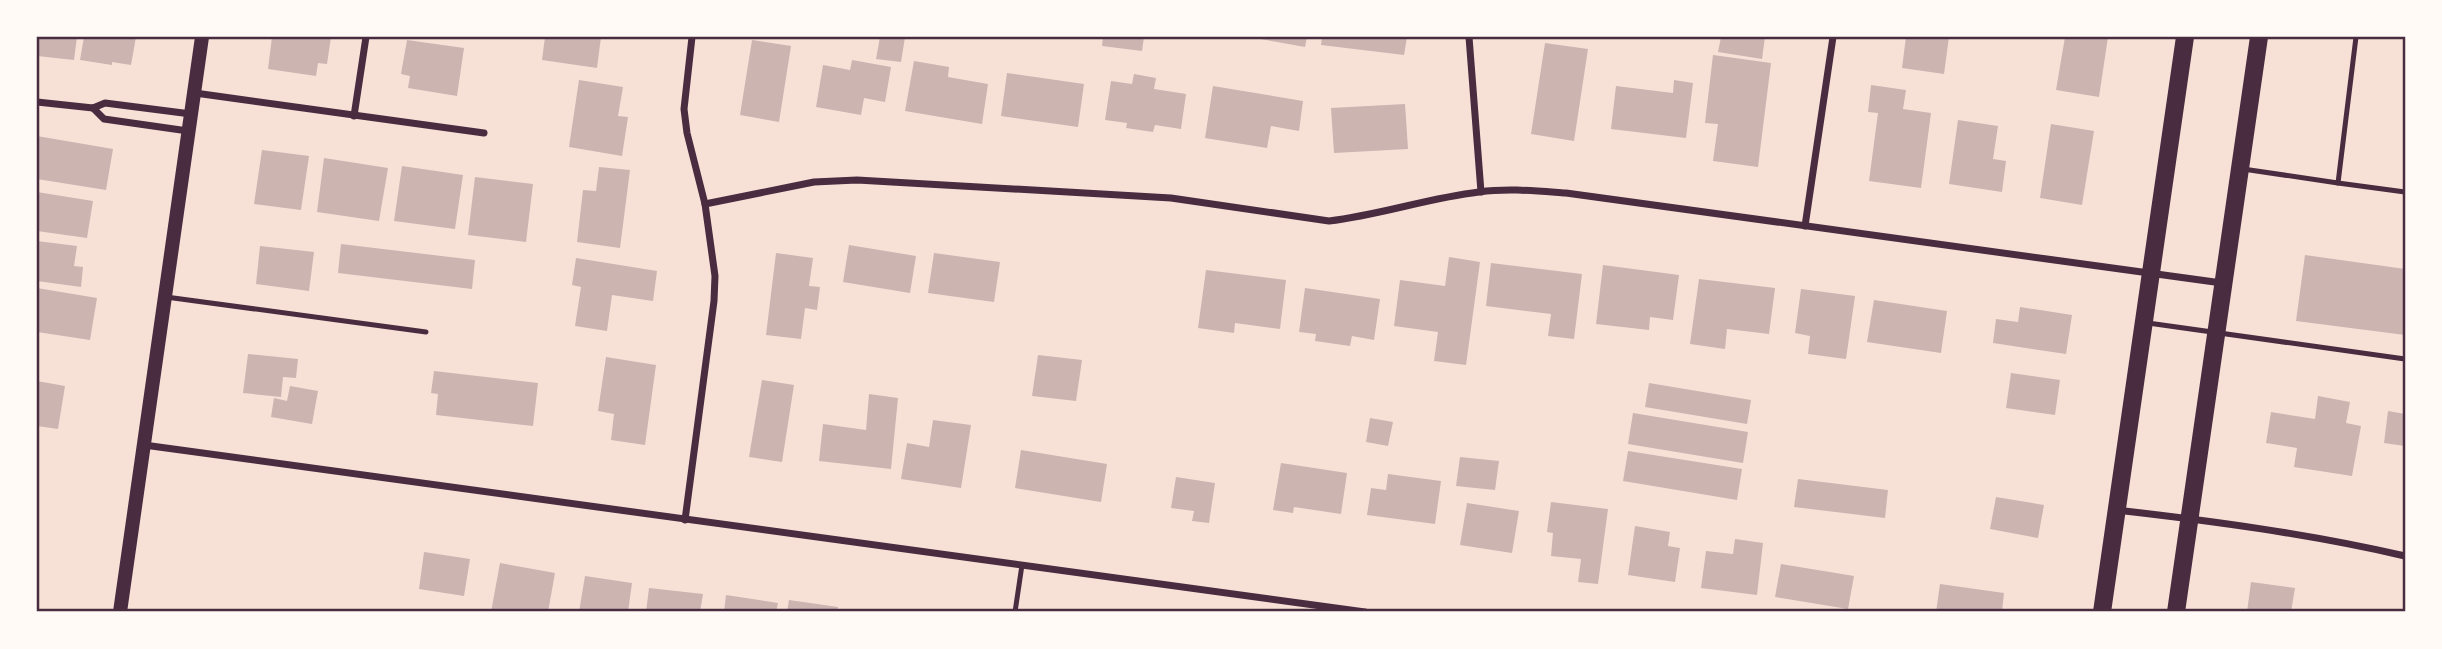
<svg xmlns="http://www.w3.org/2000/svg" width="2442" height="649" viewBox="0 0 2442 649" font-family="'DejaVu Sans',sans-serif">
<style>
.building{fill:#ccb4b1}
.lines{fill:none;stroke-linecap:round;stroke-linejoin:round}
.service{stroke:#4a2c40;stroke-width:5}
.minor{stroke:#4a2c40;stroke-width:7}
.secondary{stroke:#4a2c40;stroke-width:14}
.primary{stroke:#4a2c40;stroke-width:18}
.neatline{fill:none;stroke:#4a2c40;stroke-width:2.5}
</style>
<rect width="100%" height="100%" fill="#f7e1d7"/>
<!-- building -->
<g class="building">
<polygon points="37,37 77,37 74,60 37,56"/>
<polygon points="84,37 136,37 131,65 112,62 112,65 80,60"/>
<polygon points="272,37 331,37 327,64 318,63 316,76 268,69"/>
<polygon points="545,37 601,37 597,68 542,60"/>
<polygon points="880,37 905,37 901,62 876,59"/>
<polygon points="1103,37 1144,37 1142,51 1102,46"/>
<polygon points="1249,37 1307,37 1305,47"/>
<polygon points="1322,37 1407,37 1404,55 1321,45"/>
<polygon points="1721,37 1765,37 1762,59 1718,52"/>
<polygon points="1906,37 1949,37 1944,74 1902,68"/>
<polygon points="2065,37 2108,37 2099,97 2056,90"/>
<polygon points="407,40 464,48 457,96 408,88 410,76 401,74"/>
<polygon points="752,40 791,46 779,122 740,115"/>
<polygon points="1545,43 1588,49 1574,141 1531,134"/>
<polygon points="1713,55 1771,63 1758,167 1713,161 1718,124 1705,123"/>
<polygon points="852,60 891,67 885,102 864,98 861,115 816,107 823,65 850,70"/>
<polygon points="914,61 949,67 948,77 988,84 982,124 905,111"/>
<polygon points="1007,73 1084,84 1078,127 1001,116"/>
<polygon points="1134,74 1156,78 1154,89 1186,94 1181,129 1155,125 1153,132 1126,128 1127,123 1105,120 1111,81 1132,84"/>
<polygon points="579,80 623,87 618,116 628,117 622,156 569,147"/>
<polygon points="1674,80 1693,83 1686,138 1611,129 1616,86 1673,93"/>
<polygon points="1871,85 1906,90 1903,109 1931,113 1921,188 1869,181 1878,113 1868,112"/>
<polygon points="1213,86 1303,101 1299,131 1271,126 1267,148 1205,138"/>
<polygon points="1405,104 1408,149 1334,153 1331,108"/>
<polygon points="1958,120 1998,126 1993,159 2006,161 2002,192 1949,184"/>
<polygon points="2051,124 2094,131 2082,205 2040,198"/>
<polygon points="37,136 113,149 106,190 37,179"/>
<polygon points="262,150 309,156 301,210 254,204"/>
<polygon points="324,158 388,168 379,221 317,212"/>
<polygon points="402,166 463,175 455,229 394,221"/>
<polygon points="599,167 630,170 620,248 577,242 583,190 596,191"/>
<polygon points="475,177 533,184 526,242 468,235"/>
<polygon points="37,192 93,201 87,238 37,231"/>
<polygon points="37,241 77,246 74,266 83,267 81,287 37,281"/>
<polygon points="341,244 475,260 472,289 338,273"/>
<polygon points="849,245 916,256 910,293 843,282"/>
<polygon points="260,246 314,252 309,291 256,284"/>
<polygon points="776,253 813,258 809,286 820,287 817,310 805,308 801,339 766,335"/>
<polygon points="934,253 1000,262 994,302 928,293"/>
<polygon points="2305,255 2405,269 2405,335 2296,321"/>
<polygon points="1449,257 1480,262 1466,365 1434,361 1438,332 1394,326 1400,280 1445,286"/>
<polygon points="576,258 657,271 653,301 612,295 607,331 575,326 581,287 572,285"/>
<polygon points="1491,263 1582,274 1574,339 1548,336 1551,314 1486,306"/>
<polygon points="1603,265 1679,275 1673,320 1650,317 1649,330 1596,324"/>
<polygon points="1206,270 1286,280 1280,329 1235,323 1234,333 1198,328"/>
<polygon points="1699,279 1775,288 1769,334 1727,329 1725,349 1690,344"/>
<polygon points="37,288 97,298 90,340 37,332"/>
<polygon points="1305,288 1380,299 1374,340 1352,336 1350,346 1315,341 1316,334 1299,332"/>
<polygon points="1801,289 1855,296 1846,359 1808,354 1810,336 1795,333"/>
<polygon points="1874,300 1947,311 1941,353 1867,342"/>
<polygon points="2020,307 2072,315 2066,354 1993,343 1996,319 2018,322"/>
<polygon points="248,354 298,359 296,378 283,377 281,397 243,393"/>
<polygon points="1038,355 1082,360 1076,401 1032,396"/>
<polygon points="606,357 656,365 645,445 611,440 614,414 598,411"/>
<polygon points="434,371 538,383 533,426 436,415 438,394 431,393"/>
<polygon points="2011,373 2060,380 2055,415 2006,408"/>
<polygon points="762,380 794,385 782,462 749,457"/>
<polygon points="37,381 65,386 58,429 37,426"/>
<polygon points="1649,383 1751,400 1747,424 1645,407"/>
<polygon points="290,386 318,391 312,424 271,417 274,398 287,401"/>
<polygon points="869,394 898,398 891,469 819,461 823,424 866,430"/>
<polygon points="2318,396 2350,402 2346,423 2361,426 2352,476 2294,467 2297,448 2266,443 2271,412 2315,419"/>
<polygon points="2388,411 2405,414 2405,446 2384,443"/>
<polygon points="1633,413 1748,432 1743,463 1628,444"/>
<polygon points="1370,418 1393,422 1388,446 1366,442"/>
<polygon points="933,420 971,425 961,488 901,479 907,443 929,447"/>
<polygon points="1021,450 1107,464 1101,502 1015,488"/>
<polygon points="1628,451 1742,469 1737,500 1623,481"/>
<polygon points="1460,457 1499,461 1495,490 1456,486"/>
<polygon points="1281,463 1347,473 1341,514 1294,507 1293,513 1273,510"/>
<polygon points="1388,474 1441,481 1435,524 1367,515 1371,488 1386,490"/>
<polygon points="1176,477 1215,483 1209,523 1192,521 1194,511 1171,508"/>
<polygon points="1798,479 1888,490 1885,518 1794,507"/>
<polygon points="1996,497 2044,505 2038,538 1990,529"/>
<polygon points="1551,502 1608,509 1598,584 1578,582 1581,559 1551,556 1553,533 1547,532"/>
<polygon points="1467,503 1519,511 1512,553 1460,545"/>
<polygon points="1635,526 1670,532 1668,546 1680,548 1675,582 1628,575"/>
<polygon points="1735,539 1763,543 1757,595 1701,588 1706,551 1733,554"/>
<polygon points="424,552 470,559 464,596 419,589"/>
<polygon points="500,563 555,573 548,612 491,612"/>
<polygon points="1781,564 1854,576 1848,609 1775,597"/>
<polygon points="585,576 632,583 628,612 579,612"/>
<polygon points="2251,582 2295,588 2291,612 2247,612"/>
<polygon points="1940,584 2004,593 2002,612 1936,612"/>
<polygon points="649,588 703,594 700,612 646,612"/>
<polygon points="726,595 778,603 776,612 724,612"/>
<polygon points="789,600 838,607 837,612 787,612"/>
</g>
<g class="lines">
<!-- service -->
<g class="service">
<polyline points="2243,169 2338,183 2356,37"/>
<polyline points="2338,183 2405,192"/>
<polyline points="166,297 426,332"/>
<polyline points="2148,323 2405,359"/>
<polyline points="1015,612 1022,565"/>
</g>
<!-- minor -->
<g class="minor">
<polyline points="1469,37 1481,192"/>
<polyline points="195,93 484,133"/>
<polyline points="37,102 93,108 105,103 191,114"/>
<polyline points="93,108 104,119 188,131"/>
<polyline points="354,116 366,37"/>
<path d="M705 204 814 182 857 180 1171 198 1329 221C1380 215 1428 198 1479 192 1508 188 1537 191 1566 193L2222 283"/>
<polyline points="1805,226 1833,37"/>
<polyline points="144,445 1365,612"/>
<path d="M2116 510C2213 521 2310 534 2405 556"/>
<polyline points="685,520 714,301 715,276 705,204 687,133 684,109 692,37"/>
</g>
<!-- secondary -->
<polyline class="secondary" points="120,612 202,37"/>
<!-- primary -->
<g class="primary">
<polyline points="2102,612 2185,37"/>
<polyline points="2176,612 2259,37"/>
</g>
</g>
<!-- border -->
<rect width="2442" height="649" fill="none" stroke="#fffaf5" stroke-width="77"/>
<rect x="38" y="38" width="2366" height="572" class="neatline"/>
</svg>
